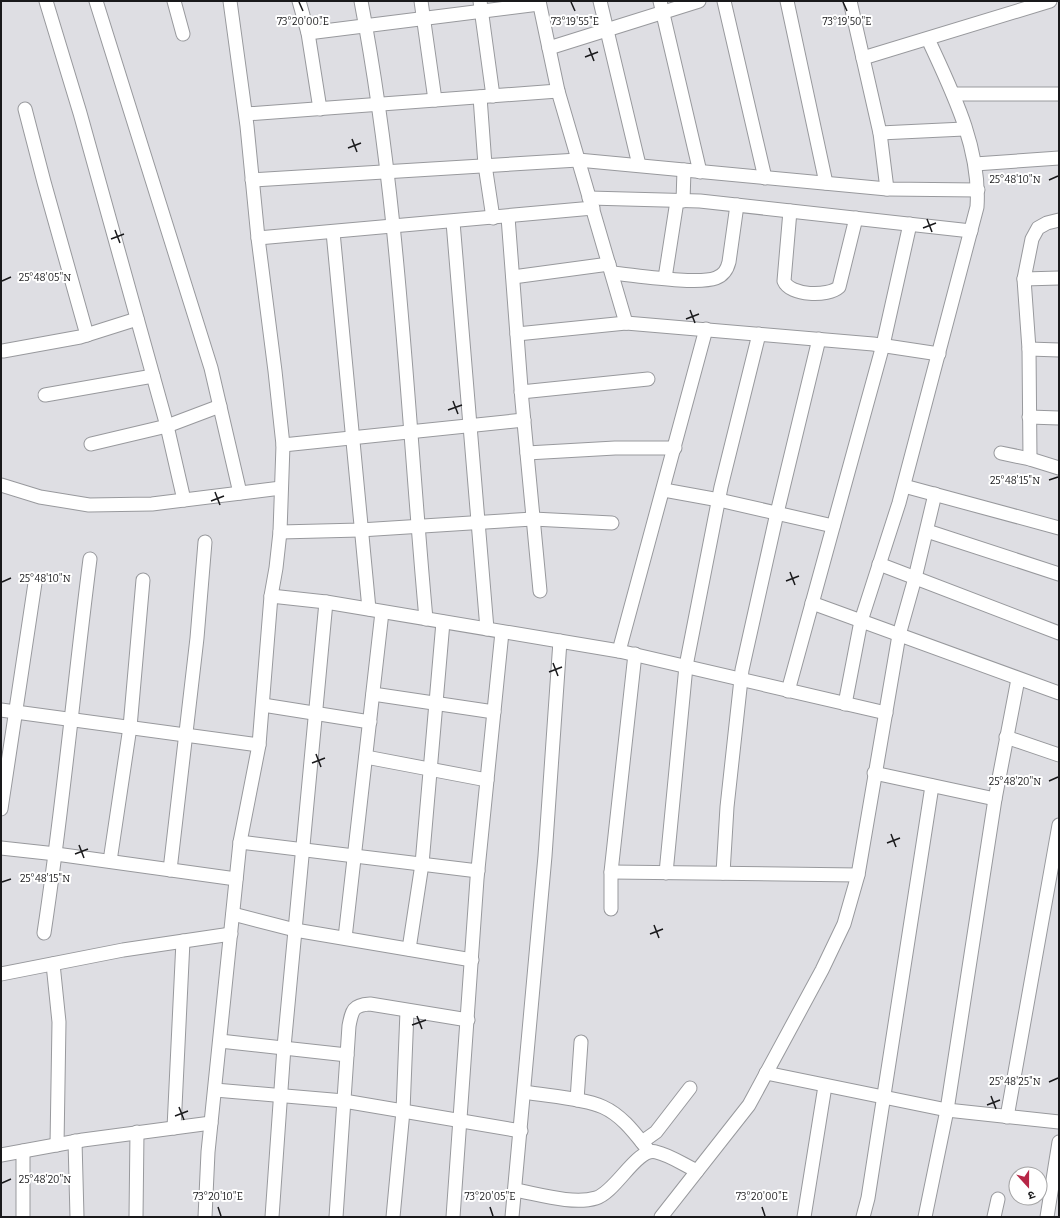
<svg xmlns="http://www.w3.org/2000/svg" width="1060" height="1218" viewBox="0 0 1060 1218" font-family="Bitter,'Noto Sans Devanagari',serif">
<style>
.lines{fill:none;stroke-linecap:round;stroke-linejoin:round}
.minor-casing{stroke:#98999d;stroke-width:15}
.minor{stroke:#fff;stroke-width:13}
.ticks{fill:none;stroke:#19191b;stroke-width:1.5}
.ticks-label{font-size:10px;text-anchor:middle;fill:#19191b;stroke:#fff;stroke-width:4;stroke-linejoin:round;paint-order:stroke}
</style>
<rect width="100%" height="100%" fill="#dedee3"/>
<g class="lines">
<defs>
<g id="minor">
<polyline points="46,1 80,113 167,426 184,500"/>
<polyline points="96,1 211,368 240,493"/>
<polyline points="174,1 183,34"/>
<polyline points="299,1 308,33 320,109"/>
<path d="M361 1C400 205 407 413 426 619"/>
<polyline points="421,1 435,100"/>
<polyline points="480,1 493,96"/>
<polyline points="539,1 558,91 626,323"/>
<polyline points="600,1 639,165"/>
<polyline points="660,1 700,172"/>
<polyline points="724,1 765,178"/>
<polyline points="787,1 826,183"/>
<polyline points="850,1 880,133 887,189"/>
<polyline points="308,33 539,4"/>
<polyline points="549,48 699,1"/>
<polyline points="863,58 1050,1"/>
<polyline points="953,94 1059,94"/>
<polyline points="480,97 485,165 493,218"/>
<polyline points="25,109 44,182 87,335"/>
<polyline points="246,114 558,91"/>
<polyline points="880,133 964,129"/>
<polyline points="975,164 1059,158"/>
<polyline points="252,180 578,160 887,189 978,190"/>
<polyline points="589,198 700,201 971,231"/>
<polyline points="683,201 684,170"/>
<path d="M790 211 784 281C790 296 828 297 839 287L856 218"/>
<polyline points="508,217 522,401 540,591"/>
<polyline points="453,222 487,629"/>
<polyline points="333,232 369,609"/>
<polyline points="258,238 593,208"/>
<path d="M612 273C635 275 697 285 716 278 724 275 727 270 729 262L737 205"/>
<polyline points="513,277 609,264"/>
<polyline points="665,278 677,201"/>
<polyline points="1024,279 1059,278"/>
<polyline points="517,334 626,323 873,344 939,354"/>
<polyline points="1029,349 1059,350"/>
<polyline points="3,351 80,337 137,319"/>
<polyline points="521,392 648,379"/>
<polyline points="45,395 153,376"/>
<polyline points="1029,417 1059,418"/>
<polyline points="91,444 167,426 220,406"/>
<polyline points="283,445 524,420"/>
<polyline points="527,453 615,448 675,448"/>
<polyline points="1001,453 1030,459 1059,468"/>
<polyline points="1030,459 1029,349 1024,279 1032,239 1038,228 1047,223 1059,220"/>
<polyline points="1,485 40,497 89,505 152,504 281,488"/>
<polyline points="904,486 1059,528"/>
<polyline points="664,490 719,500 833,526"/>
<polyline points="927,531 1059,574"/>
<polyline points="280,532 360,530 533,519 612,523"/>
<polyline points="879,564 1059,633"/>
<polyline points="271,596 326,602 619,651 886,713"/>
<polyline points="812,603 1059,693"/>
<polyline points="619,651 706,329"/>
<polyline points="788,691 883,345 910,224"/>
<polyline points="373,694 494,712"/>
<path d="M845 704 861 621 899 503 977 207C981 148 952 91 928 39"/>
<polyline points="263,705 370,722"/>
<polyline points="1,710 259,745"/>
<polyline points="1006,737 1059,755"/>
<polyline points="366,757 487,780"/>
<polyline points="874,773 995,799"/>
<polyline points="1,809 35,583"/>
<polyline points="240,842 478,871"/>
<polyline points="1,848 56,854 236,879"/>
<polyline points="110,861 130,727 143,580"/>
<polyline points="170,870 197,638 205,542"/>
<polyline points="611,872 858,875"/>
<polyline points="666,873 686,666 721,487 759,334"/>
<polyline points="723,873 727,807 742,670 777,513 819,339"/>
<polyline points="611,909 611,872 635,654"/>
<polyline points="233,914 295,930 472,960"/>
<path d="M44 933C63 809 74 683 90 559"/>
<polyline points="345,938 382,612"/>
<polyline points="409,949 422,864 443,622"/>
<polyline points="53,964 59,1022 57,1145"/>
<polyline points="1,974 123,950 231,934"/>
<polyline points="220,1041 347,1055"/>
<polyline points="766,1073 947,1110 1059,1122"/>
<polyline points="215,1090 344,1101 521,1131"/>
<path d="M525 1092C547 1096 583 1098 603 1107 623 1116 636 1135 649 1151"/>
<polyline points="577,1100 581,1042"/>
<polyline points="1007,1117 1059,825"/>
<polyline points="174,1128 183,941"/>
<polyline points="75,1141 77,1217"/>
<polyline points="642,1142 656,1132 690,1088"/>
<polyline points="23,1151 23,1217"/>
<polyline points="1,1155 83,1140 211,1123"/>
<path d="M515 1190C538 1194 573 1205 596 1198 616 1192 637 1147 656 1152 670 1155 684 1165 697 1171"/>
<polyline points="136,1217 137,1132"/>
<polyline points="205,1217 208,1152 240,842 259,745 271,596 276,568 280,532 283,445 275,371 258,238 247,126 230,1"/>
<polyline points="272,1217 284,1047 326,602"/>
<path d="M336 1217 349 1026C352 1010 353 1005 370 1004L468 1020"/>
<polyline points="393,1217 403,1111 407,1011"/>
<polyline points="453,1217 477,879 502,632"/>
<polyline points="512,1217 545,856 560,641"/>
<polyline points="661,1217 749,1105 822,970 844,924 858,875 899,635 915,578 935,494"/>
<polyline points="804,1217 825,1086"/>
<polyline points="863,1217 868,1198 932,786"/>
<polyline points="925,1217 947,1110 995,799 1018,679"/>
<polyline points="994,1217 998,1199"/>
<polyline points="1047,1217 1059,1142"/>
</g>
</defs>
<!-- minor casing -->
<use href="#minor" class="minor-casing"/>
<!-- minor -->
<use href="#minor" class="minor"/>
</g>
<!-- ticks -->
<path class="ticks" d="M299 2 303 11M571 2 575 11M843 2 847 11M589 48 594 61M585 57 598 52M352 139 357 152M348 148 361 143M1049 180 1058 176M927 219 932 232M923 228 936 223M115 230 120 243M111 239 124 234M2 281 11 277M690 310 695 323M686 319 699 314M453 401 458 414M448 410 462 405M1049 480 1058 477M215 492 220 505M211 501 224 496M790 572 795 585M786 581 799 576M2 582 11 578M553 663 558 676M549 672 562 667M316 754 321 767M312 763 325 758M1049 781 1058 777M891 834 896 847M887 843 900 838M79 845 84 858M75 854 88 849M2 882 11 879M654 925 659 938M650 934 663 929M417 1016 422 1029M412 1025 426 1020M1049 1082 1058 1078M991 1096 996 1109M987 1105 1000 1100M179 1107 184 1120M175 1116 188 1111M2 1183 11 1179M218 1207 221 1216M490 1207 493 1216M762 1207 765 1216"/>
<g class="ticks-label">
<text x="847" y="25">73°19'50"E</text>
<text x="303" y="25">73°20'00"E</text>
<text x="575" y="25">73°19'55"E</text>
<text x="1015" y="183">25°48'10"N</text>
<text x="45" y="281">25°48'05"N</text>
<text x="1015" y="484">25°48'15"N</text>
<text x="45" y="582">25°48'10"N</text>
<text x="1015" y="785">25°48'20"N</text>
<text x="45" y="882">25°48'15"N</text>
<text x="1015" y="1085">25°48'25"N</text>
<text x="45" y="1183">25°48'20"N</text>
<text x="218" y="1200">73°20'10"E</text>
<text x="490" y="1200">73°20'05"E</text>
<text x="762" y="1200">73°20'00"E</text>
</g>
<!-- border -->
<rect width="1060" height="1218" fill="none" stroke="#19191b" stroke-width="4"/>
<!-- north arrow -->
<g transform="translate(1028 1186) rotate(159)"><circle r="19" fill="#ffffff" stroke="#a3a3a4"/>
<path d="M0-3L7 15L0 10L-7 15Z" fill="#b72646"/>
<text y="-6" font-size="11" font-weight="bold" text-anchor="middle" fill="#19191b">उ</text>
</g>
</svg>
